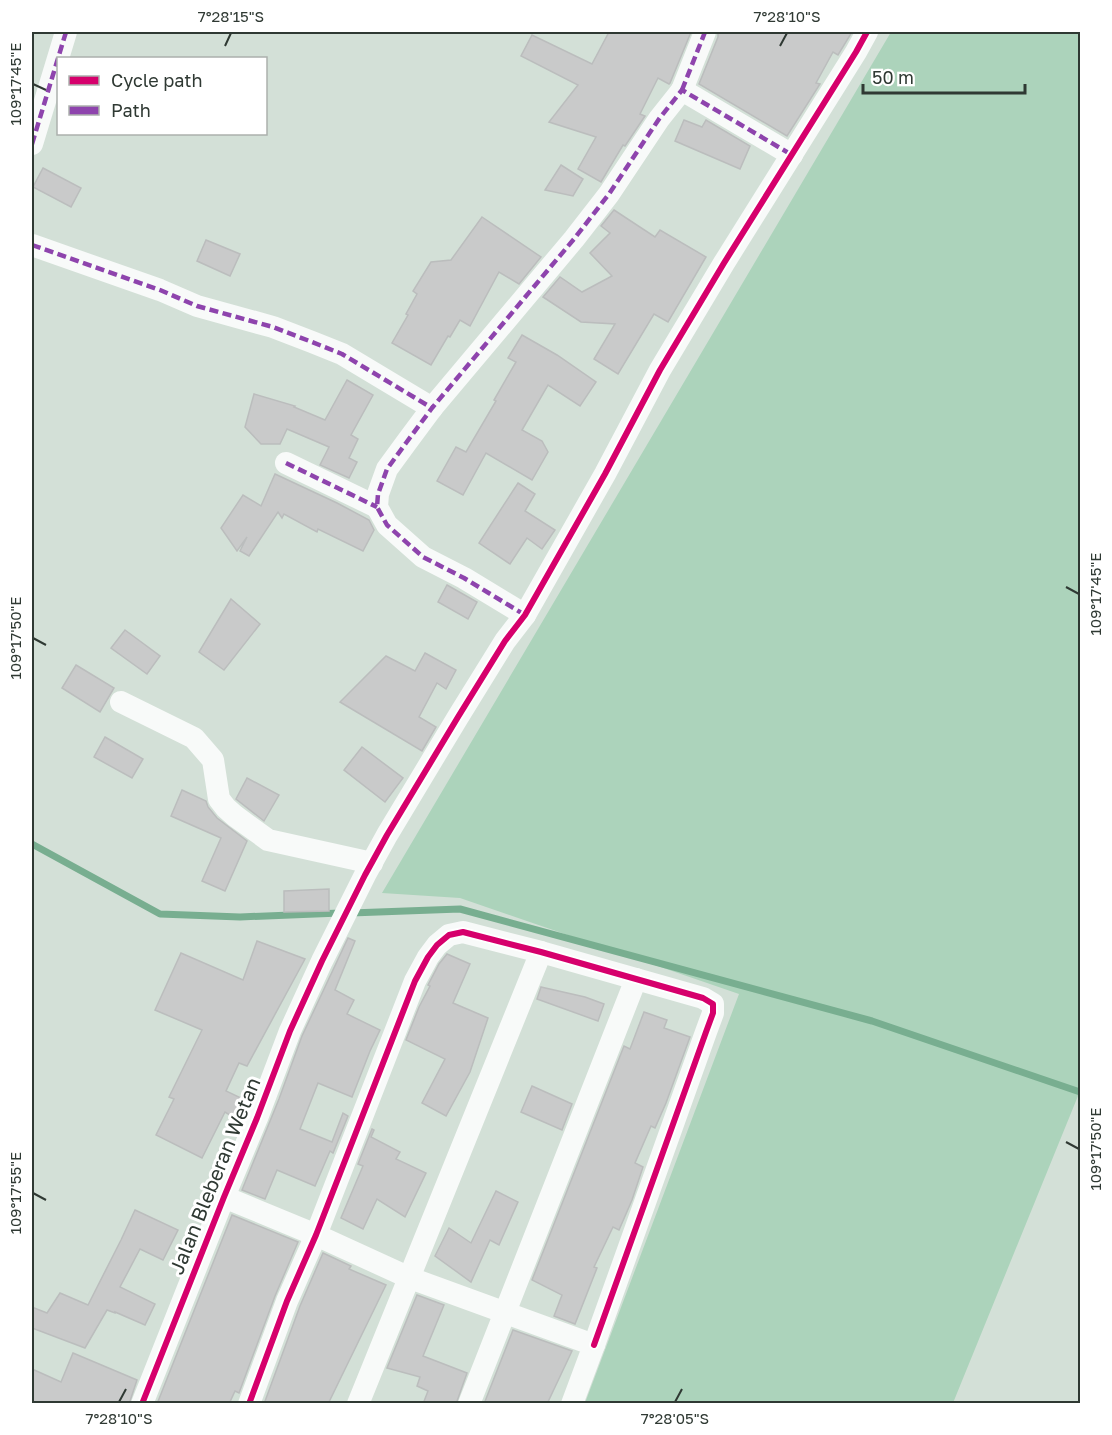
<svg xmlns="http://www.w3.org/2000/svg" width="1112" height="1435" viewBox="0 0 1112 1435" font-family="'Golos Text',sans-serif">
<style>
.green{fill:#acd3bb}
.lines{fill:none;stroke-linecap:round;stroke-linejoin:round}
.stream{stroke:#78ae90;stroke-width:7}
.building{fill:#c9caca;stroke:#bbbdbd;stroke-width:1.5}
.street{stroke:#f8faf9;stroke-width:22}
.quiet{stroke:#8e44ad;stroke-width:4.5;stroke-dasharray:9 4.5;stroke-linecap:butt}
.cycleway-casing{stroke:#fff;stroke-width:10}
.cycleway{stroke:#d6006c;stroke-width:6}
.ticks{fill:none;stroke:#2f3933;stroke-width:2}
.labels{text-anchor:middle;stroke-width:6;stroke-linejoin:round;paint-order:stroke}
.street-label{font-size:20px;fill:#2f3933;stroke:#fff}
.neatline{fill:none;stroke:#2f3933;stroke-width:2}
.ticks-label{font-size:15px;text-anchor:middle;fill:#2f3933}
</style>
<rect width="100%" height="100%" fill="#d3e0d7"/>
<!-- green -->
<polygon class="green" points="891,32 1080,32 1080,1091 953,1403 585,1403 739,994 460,898 382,893"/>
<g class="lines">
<!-- stream -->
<g class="stream">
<polyline points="32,844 160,914 240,917 340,913"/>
<polyline points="351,913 460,909 872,1021 1080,1092"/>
</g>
</g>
<!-- building -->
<g class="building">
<polygon points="609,32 691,32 670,83 669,84 658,78 640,114 645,116 625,146 623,145 601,182 578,169 596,137 549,122 578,85 521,56 532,35 592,64"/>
<polygon points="718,32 852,32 838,55 833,52 816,83 820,84 787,136 699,84 718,37"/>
<polygon points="684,120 702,127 706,120 750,146 740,169 675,141"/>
<polygon points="561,165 583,179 573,196 545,190"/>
<polygon points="43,168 81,188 71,207 33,187"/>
<polygon points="614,210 655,237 660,230 706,257 668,322 654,314 618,374 594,359 615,324 581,322 543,297 560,277 582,292 612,276 590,253 610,233 601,226"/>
<polygon points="482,217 541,257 519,284 499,272 470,326 460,320 450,337 448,336 431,365 392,343 408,315 406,314 417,294 413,291 431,262 451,260"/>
<polygon points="206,240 240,254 230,276 197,261"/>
<polygon points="522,335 557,355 596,382 580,406 548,385 522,430 542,441 548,452 532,480 486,453 463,495 437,481 456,447 466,452 496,401 494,400 516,362 508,358"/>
<polygon points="347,380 373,395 351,435 358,439 349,458 357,462 349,478 320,465 329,447 287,429 280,444 261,444 245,427 254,394 295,406 294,407 325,420"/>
<polygon points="275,474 337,503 369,520 374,530 363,551 318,529 317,532 284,514 282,518 278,512 249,556 240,551 247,537 237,551 221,528 243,495 261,506"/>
<polygon points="518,483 535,494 525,511 555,530 542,549 527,538 510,564 479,543"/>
<polygon points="447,585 477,602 468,619 438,602"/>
<polygon points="231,599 260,624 224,670 199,652"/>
<polygon points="125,630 160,656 147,674 111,648"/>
<polygon points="425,653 456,670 446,689 437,683 419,717 436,727 422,751 340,702 386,656 415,671"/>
<polygon points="76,665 114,688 100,712 62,688"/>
<polygon points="105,737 143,759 132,778 94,757"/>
<polygon points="362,747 403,778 385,802 344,770"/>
<polygon points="247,778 279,795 264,821 236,799"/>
<polygon points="182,790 206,801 208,807 217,818 247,841 225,891 202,881 221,838 171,816"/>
<polygon points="329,889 329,911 284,912 284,891"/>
<polygon points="348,938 355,941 335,990 354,1000 347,1014 380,1030 370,1051 352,1097 318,1083 300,1129 332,1142 343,1113 348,1116 333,1153 330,1151 315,1186 277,1170 265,1199 242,1190 279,1099 302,1036"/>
<polygon points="257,941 305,959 247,1066 239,1063 226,1091 241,1098 233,1117 225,1112 202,1158 156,1135 174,1099 169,1097 202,1030 155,1010 181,953 243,980"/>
<polygon points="447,954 470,964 453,1003 488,1018 470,1072 446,1116 422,1103 445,1059 406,1040 419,1007 430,986 428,985 439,964"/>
<polygon points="541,987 585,997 604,1004 598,1021 537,999"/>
<polygon points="644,1012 667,1020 664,1028 690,1037 666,1103 655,1128 651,1126 635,1163 643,1167 632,1200 619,1230 613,1227 594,1267 597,1268 575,1324 554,1316 562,1295 532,1280 624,1046 630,1049"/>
<polygon points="532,1086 572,1104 562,1130 521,1112"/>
<polygon points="372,1129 374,1130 371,1137 400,1152 396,1159 426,1173 405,1217 377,1199 363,1229 341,1218 363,1166 358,1164"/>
<polygon points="496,1191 518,1202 499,1245 490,1240 471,1282 435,1256 449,1228 471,1243"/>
<polygon points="135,1210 178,1230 163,1260 140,1249 120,1287 155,1304 145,1325 115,1312 115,1313 107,1310 85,1348 32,1328 32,1307 47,1313 60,1293 88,1305 121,1240"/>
<polygon points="232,1215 298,1242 275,1296 239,1393 235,1391 229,1404 157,1404"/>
<polygon points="323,1253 351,1266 349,1269 386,1285 328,1404 264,1404 300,1306"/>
<polygon points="417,1295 444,1305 423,1356 467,1373 456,1404 423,1404 428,1391 417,1386 420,1377 387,1368"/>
<polygon points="513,1330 572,1351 547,1404 484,1404"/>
<polygon points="73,1353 137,1380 129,1404 32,1404 32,1369 61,1382"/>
</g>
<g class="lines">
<!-- street -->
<g class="street">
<polyline points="682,90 705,32"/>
<polyline points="32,144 66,32"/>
<polyline points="32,245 160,290 197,306 273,327 312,342 342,354 432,408"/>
<polyline points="286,463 377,507"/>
<polyline points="525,615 464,578 423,557 387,525 377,507 378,494 387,469 406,443 432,408 574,239 609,194 659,119 682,90 792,155"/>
<polyline points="121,702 194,738 213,760 219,799 226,808 235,816 268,840 372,863"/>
<polyline points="224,1197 316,1235 410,1278 594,1345 572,1404"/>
<polyline points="142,1404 224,1197 257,1118 290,1031 322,961 365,875 387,835 458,717 505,641 525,615 605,474 660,370 724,263 856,52 867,32"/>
<polyline points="249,1404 287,1301 316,1235 415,981 428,957 437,945 449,935 463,932 541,952 703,998 713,1004 713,1013 706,1032 594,1345"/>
<polyline points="358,1404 541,952"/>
<polyline points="469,1404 636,979"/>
</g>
<!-- quiet -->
<g class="quiet">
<polyline points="682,90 705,32"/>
<polyline points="32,144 66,32"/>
<polyline points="32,245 160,290 197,306 273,327 312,342 342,354 432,408"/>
<polyline points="286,463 377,507"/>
<polyline points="525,615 464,578 423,557 387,525 377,507 378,494 387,469 406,443 432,408 574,239 609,194 659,119 682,90 792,155"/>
</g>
<defs>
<g id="cycleway">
<polyline points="142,1404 224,1197 257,1118 290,1031 322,961 365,875 387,835 458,717 505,641 525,615 605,474 660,370 724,263 856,52 867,32"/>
<polyline points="249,1404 287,1301 316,1235 415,981 428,957 437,945 449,935 463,932 541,952 703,998 713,1004 713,1013 706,1032 594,1345"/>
</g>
</defs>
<!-- cycleway casing -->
<use href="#cycleway" class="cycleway-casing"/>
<!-- cycleway -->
<use href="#cycleway" class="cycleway"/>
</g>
<!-- ticks -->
<path class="ticks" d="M225 46 231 33M780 46 787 33M33 84 46 90M1066 587 1079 594M33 638 46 645M1066 1142 1079 1149M33 1193 46 1200M119 1402 126 1389M675 1402 682 1389"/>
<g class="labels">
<!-- street labels -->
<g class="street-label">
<text transform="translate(215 1176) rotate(-68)" y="7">Jalan Bleberan Wetan</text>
</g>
</g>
<!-- border -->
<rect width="1112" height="1435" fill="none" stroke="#ffffff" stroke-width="66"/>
<!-- legend -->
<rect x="57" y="57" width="210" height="78" fill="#ffffff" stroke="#acb0ad" stroke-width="1.5"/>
<rect x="69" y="76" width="30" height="9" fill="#d6006c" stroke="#acb0ad" stroke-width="1.5"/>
<text x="111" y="87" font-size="18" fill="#2f3933">Cycle path</text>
<rect x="69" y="106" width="30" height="9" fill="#8e44ad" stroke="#acb0ad" stroke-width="1.5"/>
<text x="111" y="117" font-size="18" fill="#2f3933">Path</text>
<!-- scale -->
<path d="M863 84v9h162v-9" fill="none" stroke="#2f3933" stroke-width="3"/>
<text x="872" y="84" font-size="18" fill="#2f3933" stroke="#ffffff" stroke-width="4.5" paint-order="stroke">50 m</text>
<rect x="33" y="33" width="1046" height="1369" class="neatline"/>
<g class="ticks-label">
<text x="231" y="22">7°28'15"S</text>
<text x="787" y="22">7°28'10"S</text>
<text transform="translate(16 84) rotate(-90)" y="5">109°17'45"E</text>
<text transform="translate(1096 594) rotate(-90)" y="5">109°17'45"E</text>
<text transform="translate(16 638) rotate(-90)" y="5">109°17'50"E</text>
<text transform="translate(1096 1149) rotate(-90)" y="5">109°17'50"E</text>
<text transform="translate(16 1193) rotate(-90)" y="5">109°17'55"E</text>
<text x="119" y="1424">7°28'10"S</text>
<text x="675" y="1424">7°28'05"S</text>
</g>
</svg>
